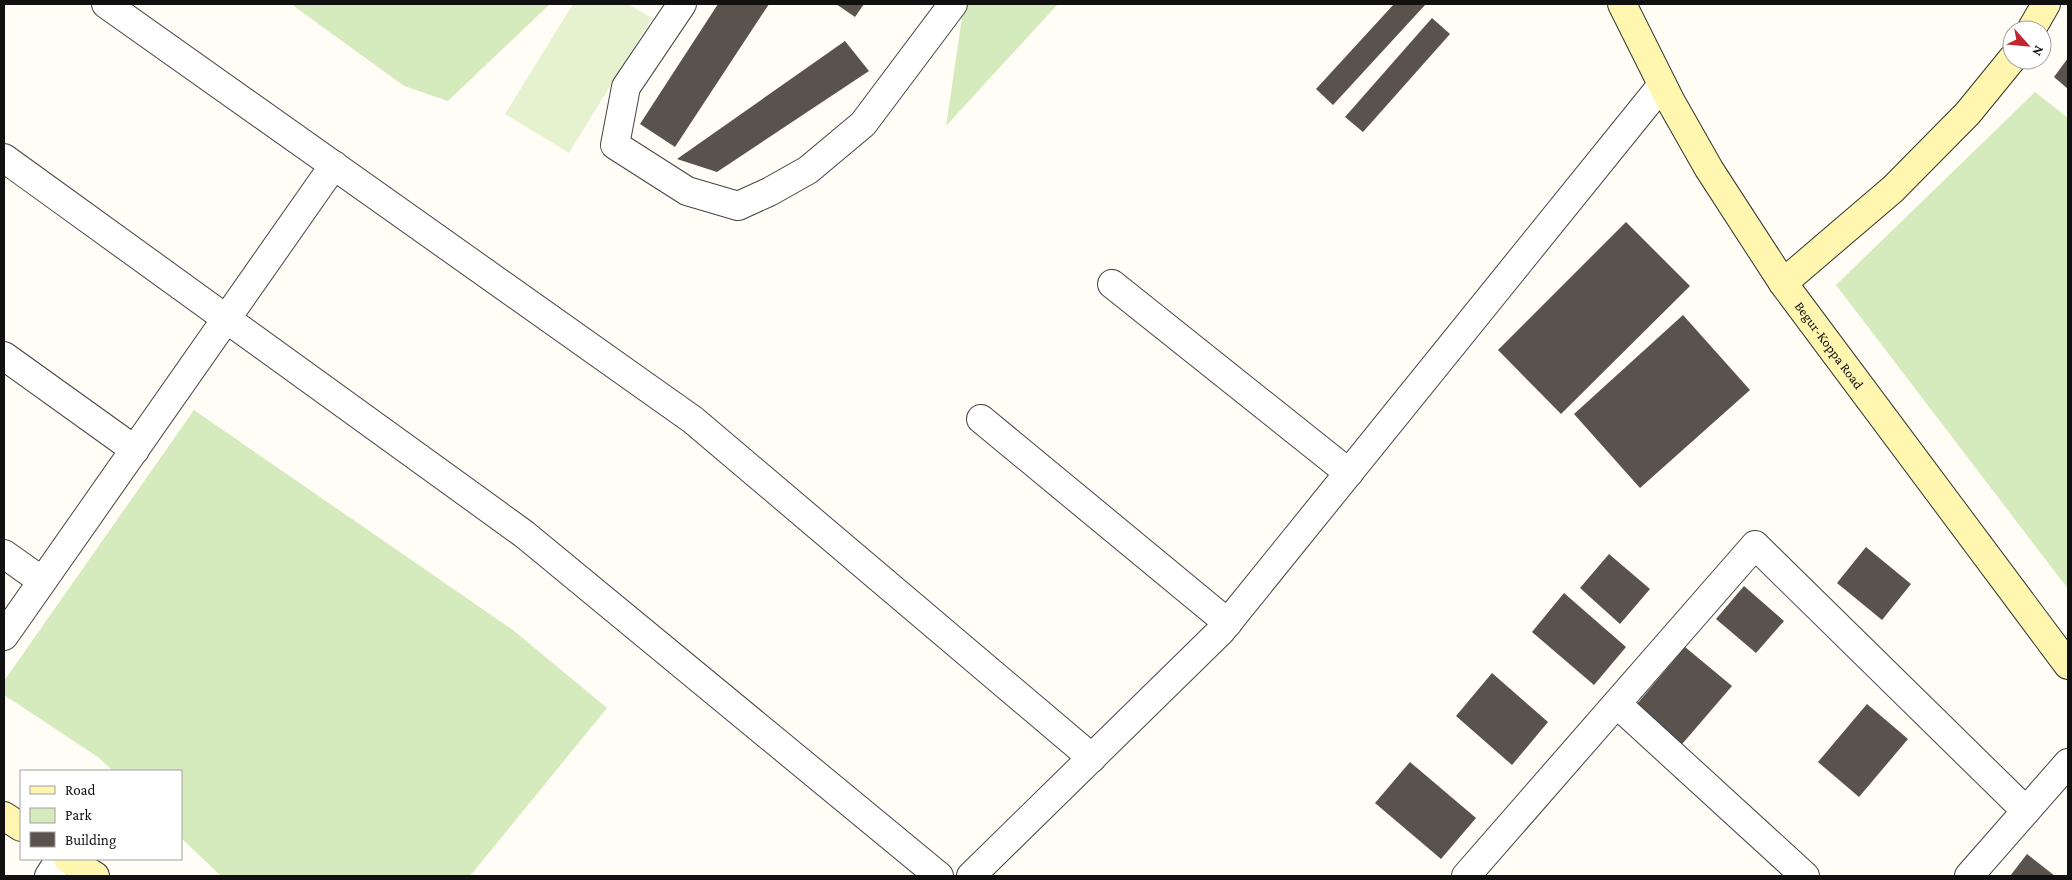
<svg xmlns="http://www.w3.org/2000/svg" width="2072" height="880" viewBox="0 0 2072 880" font-family="'Crimson Pro',serif">
<style>
.green{fill:#d5ebbd}
.pitch{fill:#e6f2cf}
.building{fill:#5a524d}
.lines{fill:none;stroke-linecap:round;stroke-linejoin:round}
.street-casing{stroke:#444;stroke-width:30}
.secondary-casing{stroke:#333;stroke-width:30}
.street{stroke:#fff;stroke-width:28}
.secondary{stroke:#fff6b0;stroke-width:28}
.labels{text-anchor:middle;stroke-width:5;stroke-linejoin:round;paint-order:stroke}
.street-label{font-size:14px;fill:#111;stroke:#fff}
</style>
<rect width="100%" height="100%" fill="#fffdf5"/>
<!-- green -->
<g class="green">
<polygon points="291,4 550,4 448,101 404,86"/>
<polygon points="964,4 1058,4 946,126"/>
<polygon points="2035,92 2068,118 2068,589 1836,285"/>
<polygon points="194,410 513,630 607,708 470,876 221,876 181,838 181,771 113,771 98,757 4,695 4,681"/>
</g>
<!-- pitch -->
<polygon class="pitch" points="573,4 628,4 652,18 569,153 505,114"/>
<!-- building -->
<g class="building">
<polygon points="718,4 769,4 675,147 640,124"/>
<polygon points="836,4 864,4 855,17"/>
<polygon points="1394,4 1425,5 1333,105 1316,89"/>
<polygon points="1432,18 1450,34 1363,132 1345,117"/>
<polygon points="845,41 869,71 717,172 677,159"/>
<polygon points="2068,58 2068,89 2054,77"/>
<polygon points="1626,222 1690,286 1561,414 1498,350"/>
<polygon points="1683,315 1750,390 1640,488 1574,414"/>
<polygon points="1866,547 1911,584 1882,620 1837,583"/>
<polygon points="1609,554 1650,589 1620,624 1580,588"/>
<polygon points="1744,586 1784,621 1756,653 1716,619"/>
<polygon points="1564,593 1626,647 1594,685 1532,632"/>
<polygon points="1685,647 1732,686 1677,750 1631,711"/>
<polygon points="1492,673 1548,722 1512,765 1456,716"/>
<polygon points="1867,704 1908,739 1859,797 1818,762"/>
<polygon points="1410,762 1476,818 1441,859 1375,803"/>
<polygon points="2027,854 2055,876 2010,876"/>
</g>
<g class="lines">
<defs>
<g id="street">
<polyline points="106,4 693,420 1092,758"/>
<polyline points="682,4 626,87 615,145 687,191 738,206 769,192 808,170 863,124 953,4"/>
<polyline points="4,158 524,534 939,876"/>
<polyline points="1112,284 1349,473"/>
<polyline points="4,356 135,450"/>
<polyline points="981,419 1228,623"/>
<polyline points="4,554 42,581"/>
<polyline points="4,636 334,165"/>
<polyline points="1617,704 1805,876"/>
<polyline points="49,876 60,859"/>
<polyline points="971,876 1221,631 1662,85"/>
<polyline points="1466,876 1755,545 2026,811"/>
<polyline points="1969,876 2068,763"/>
</g>
<g id="secondary">
<path id="s1" d="M1622 4 1671 102 1709 169 1783 283 2068 665"/>
<polyline points="2031,30 2046,4"/>
<polyline points="1783,283 1893,189 1968,113 2012,59"/>
<polyline points="4,816 21,827"/>
<polyline points="68,859 95,876"/>
</g>
</defs>
<!-- street casing -->
<use href="#street" class="street-casing"/>
<!-- secondary casing -->
<use href="#secondary" class="secondary-casing"/>
<!-- street -->
<use href="#street" class="street"/>
<!-- secondary -->
<use href="#secondary" class="secondary"/>
</g>
<g class="labels">
<!-- street labels -->
<g class="street-label">
<text dy="5" stroke="none"><textPath href="#s1" startOffset="400">Begur-Koppa Road</textPath></text>
</g>
</g>
<!-- border -->
<rect width="2072" height="880" fill="none" stroke="#111111" stroke-width="10"/>
<!-- legend -->
<rect x="20" y="770" width="162" height="90" fill="#ffffff" stroke="#a0a0a0"/>
<rect x="30" y="786" width="25" height="8" fill="#fff6b0" stroke="#a0a0a0"/>
<text x="65" y="795" font-size="15" fill="#111111">Road</text>
<rect x="30" y="808" width="25" height="15" fill="#d5ebbd" stroke="#a0a0a0"/>
<text x="65" y="820" font-size="15" fill="#111111">Park</text>
<rect x="30" y="832" width="25" height="15" fill="#5a524d" stroke="#a0a0a0"/>
<text x="65" y="845" font-size="15" fill="#111111">Building</text>
<!-- north arrow -->
<g transform="translate(2027 45) rotate(117)"><circle r="24" fill="#ffffff" stroke="#a0a0a0"/>
<path d="M0-4L9 19L0 12L-9 19Z" fill="#c4262e"/>
<text y="-8" font-size="14" font-weight="bold" text-anchor="middle" fill="#111111">N</text>
</g>
</svg>
